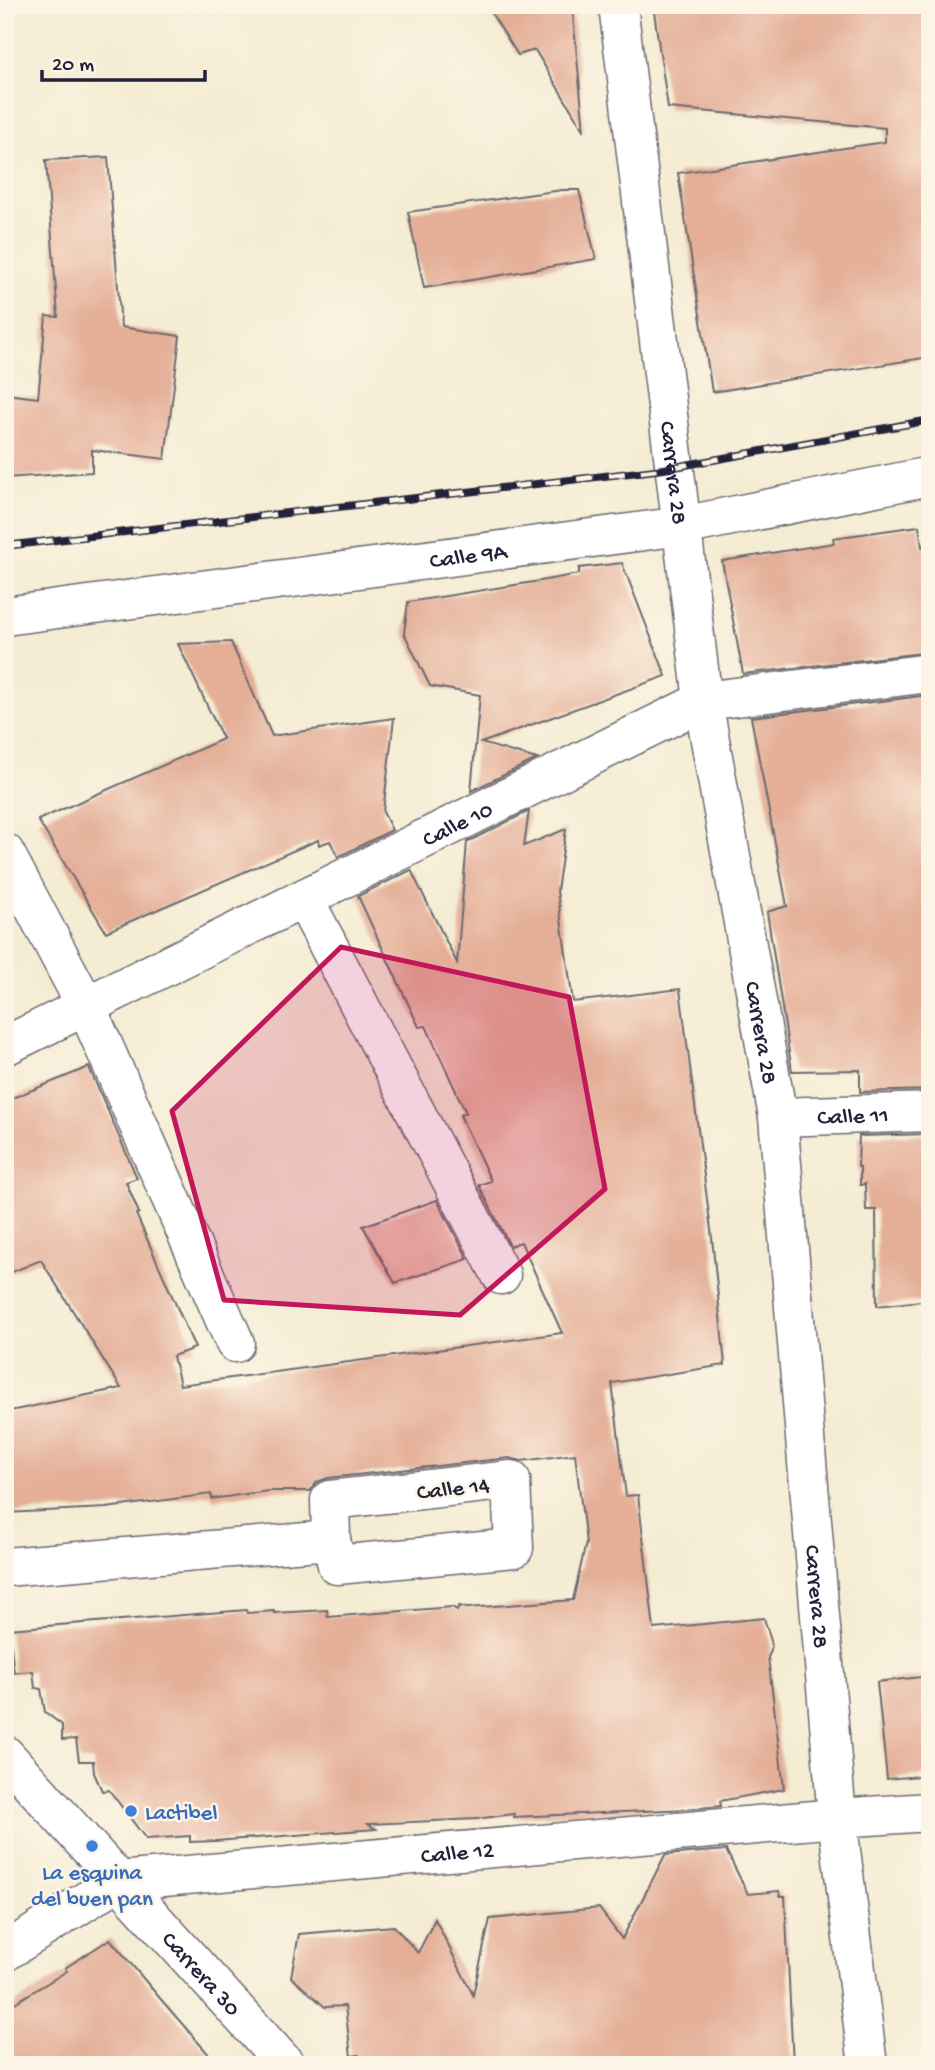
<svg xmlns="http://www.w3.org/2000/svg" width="935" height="2070" viewBox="0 0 935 2070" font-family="'Gochi Hand',sans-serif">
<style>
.building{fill:#e4ae97}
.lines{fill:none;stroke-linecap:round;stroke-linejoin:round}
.minor-casing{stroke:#6c6970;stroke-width:41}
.minor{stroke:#fff;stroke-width:38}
.rail-casing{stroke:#22223b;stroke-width:8}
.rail{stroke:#fcf5e5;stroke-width:5;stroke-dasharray:16;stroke-linecap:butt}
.marked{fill:#c2185b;fill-opacity:0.2;stroke:#c2185b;stroke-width:5;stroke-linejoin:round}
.shop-dot{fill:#3f7fe0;stroke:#fcf5e5;stroke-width:2.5}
.labels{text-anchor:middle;stroke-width:5;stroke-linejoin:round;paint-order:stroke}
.street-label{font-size:23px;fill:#22223b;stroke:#fcf5e5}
.shop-label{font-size:23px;fill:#366cbe;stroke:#fcf5e5;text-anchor:start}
</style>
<rect width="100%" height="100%" fill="#fcf5e5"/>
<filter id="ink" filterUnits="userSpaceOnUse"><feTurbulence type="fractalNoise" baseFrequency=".0143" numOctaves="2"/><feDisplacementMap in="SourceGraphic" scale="14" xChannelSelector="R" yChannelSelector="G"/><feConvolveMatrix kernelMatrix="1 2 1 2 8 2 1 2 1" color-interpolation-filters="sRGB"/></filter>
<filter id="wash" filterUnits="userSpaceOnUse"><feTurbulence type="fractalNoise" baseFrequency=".00686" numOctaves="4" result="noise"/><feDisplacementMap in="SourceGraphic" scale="28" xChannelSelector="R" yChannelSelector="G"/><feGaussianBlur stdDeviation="1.57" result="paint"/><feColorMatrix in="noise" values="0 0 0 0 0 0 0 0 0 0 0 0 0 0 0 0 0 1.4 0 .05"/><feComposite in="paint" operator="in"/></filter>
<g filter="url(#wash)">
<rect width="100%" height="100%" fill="#f4ecd3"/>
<g id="blocks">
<!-- building -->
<g class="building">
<polygon points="486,5 572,5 584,131 535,50 518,55"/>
<polygon points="653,5 930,5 930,357 712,392 678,173 885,142 885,128 668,108"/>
<polygon points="108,157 121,327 180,336 165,459 92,450 92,472 5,478 5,394 38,398 46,316 58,317 46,160"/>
<polygon points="562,190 579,190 596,259 424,288 408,212"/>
<polygon points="919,526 922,547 930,546 930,652 743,674 722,561 834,543 833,538"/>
<polygon points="622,563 666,676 481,743 537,759 471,791 480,695 430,686 404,633 408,602 540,581 579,574 579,568"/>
<polygon points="231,642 272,736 394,718 383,812 392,830 338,857 330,841 319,845 318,840 106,932 38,820 223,739 178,644"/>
<polygon points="930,695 930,1090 860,1092 860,1070 792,1071 767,912 787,906 751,717"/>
<polygon points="529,811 524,846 566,829 557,891 573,1002 680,989 712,1238 725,1365 612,1383 626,1496 638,1495 654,1629 764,1618 771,1641 771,1651 768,1657 784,1789 720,1801 721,1806 688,1809 514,1817 514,1814 476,1819 368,1824 376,1829 215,1841 190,1842 190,1836 146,1839 109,1790 102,1791 94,1773 93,1761 79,1761 76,1739 62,1740 62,1725 45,1712 41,1689 35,1688 33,1671 14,1673 9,1629 246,1610 247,1613 274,1611 274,1613 327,1610 328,1617 452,1607 457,1610 459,1606 467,1608 573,1600 586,1543 575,1454 522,1461 509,1458 328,1478 317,1482 310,1491 268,1491 212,1499 211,1494 106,1508 5,1513 5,1412 121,1388 41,1260 5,1275 5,1101 89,1067 137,1178 126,1182 139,1213 136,1214 195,1348 173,1356 180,1385 562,1333 521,1242 510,1246 479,1185 491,1181 460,1115 466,1113 426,1026 419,1027 358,896 411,870 457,963 467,842"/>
<polygon points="930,1134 930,1300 877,1306 876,1210 866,1210 865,1184 860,1185 860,1167 858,1167 859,1136"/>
<polygon points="437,1200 468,1259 395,1283 363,1226"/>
<polygon points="930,1676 930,1775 887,1779 877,1682"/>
<polygon points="726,1850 748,1894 779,1891 780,1896 785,1896 793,2065 360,2065 359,2055 351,2056 345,2006 325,2007 291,1977 299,1934 394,1926 418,1953 435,1919 473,1995 490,1919 599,1908 622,1939 665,1855"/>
<polygon points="110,1939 164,2003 218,2065 5,2065 5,2009 67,1971 65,1968"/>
</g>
</g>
</g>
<g filter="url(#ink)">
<use href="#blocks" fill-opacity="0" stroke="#6c6970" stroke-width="2"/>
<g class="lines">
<defs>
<g id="minor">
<path id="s1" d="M618 5 703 701 778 1117 837 1818 868 2065"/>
<path id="s2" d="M5 616 682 526 930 476"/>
<polyline points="5,853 86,1006 235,1343"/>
<polyline points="304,899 501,1275"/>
<path id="s3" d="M5 1046 703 701 930 673"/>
<path id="s4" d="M778 1117 930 1112"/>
<polygon points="511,1480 514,1548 337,1565 331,1540 330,1500"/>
<polyline points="5,1567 331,1540"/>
<path id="s5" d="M5 1755 286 2065"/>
<path id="s6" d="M5 1952 118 1881 837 1818 930 1812"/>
</g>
</defs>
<!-- minor casing -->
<use href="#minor" class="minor-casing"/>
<!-- minor -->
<use href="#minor" class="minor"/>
<defs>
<polyline id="rail" points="5,546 664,469 930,420"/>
</defs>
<!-- rail casing -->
<use href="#rail" class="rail-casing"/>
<!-- rail -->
<use href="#rail" class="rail"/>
</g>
</g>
<!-- marked area -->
<path class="marked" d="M341 947 569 997 605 1189 460 1315 224 1300 172 1111Z"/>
<!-- markers -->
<g class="shop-dot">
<circle cx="131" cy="1811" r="7"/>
<circle cx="92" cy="1846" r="7"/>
</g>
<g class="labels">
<!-- street labels -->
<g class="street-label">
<text dy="8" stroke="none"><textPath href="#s1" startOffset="471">Carrera 28</textPath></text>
<text dy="8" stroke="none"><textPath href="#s2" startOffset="467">Calle 9A</textPath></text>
<text dy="8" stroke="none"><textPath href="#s3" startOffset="504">Calle 10</textPath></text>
<text dy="8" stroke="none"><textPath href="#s1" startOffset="1038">Carrera 28</textPath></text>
<text dy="8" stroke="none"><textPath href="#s4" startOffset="75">Calle 11</textPath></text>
<text transform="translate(453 1487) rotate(-6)" y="8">Calle 14</text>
<text dy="8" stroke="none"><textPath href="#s1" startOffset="1605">Carrera 28</textPath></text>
<text dy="8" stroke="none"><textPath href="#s6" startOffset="474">Calle 12</textPath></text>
<text dy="8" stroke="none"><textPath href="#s5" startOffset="294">Carrera 30</textPath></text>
</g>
<!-- shop labels -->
<g class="shop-label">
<text x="145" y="1819">Lactibel</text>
<text x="92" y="1879" text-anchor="middle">La esquina<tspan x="92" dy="26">del buen pan</tspan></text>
</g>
</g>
<!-- margin -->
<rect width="935" height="2070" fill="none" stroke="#fcf5e5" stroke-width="28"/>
<!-- scale -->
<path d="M42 70v10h163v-10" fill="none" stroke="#22223b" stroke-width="3.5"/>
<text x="52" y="70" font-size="21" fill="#22223b" stroke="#fcf5e5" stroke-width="5" paint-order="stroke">20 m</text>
</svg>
